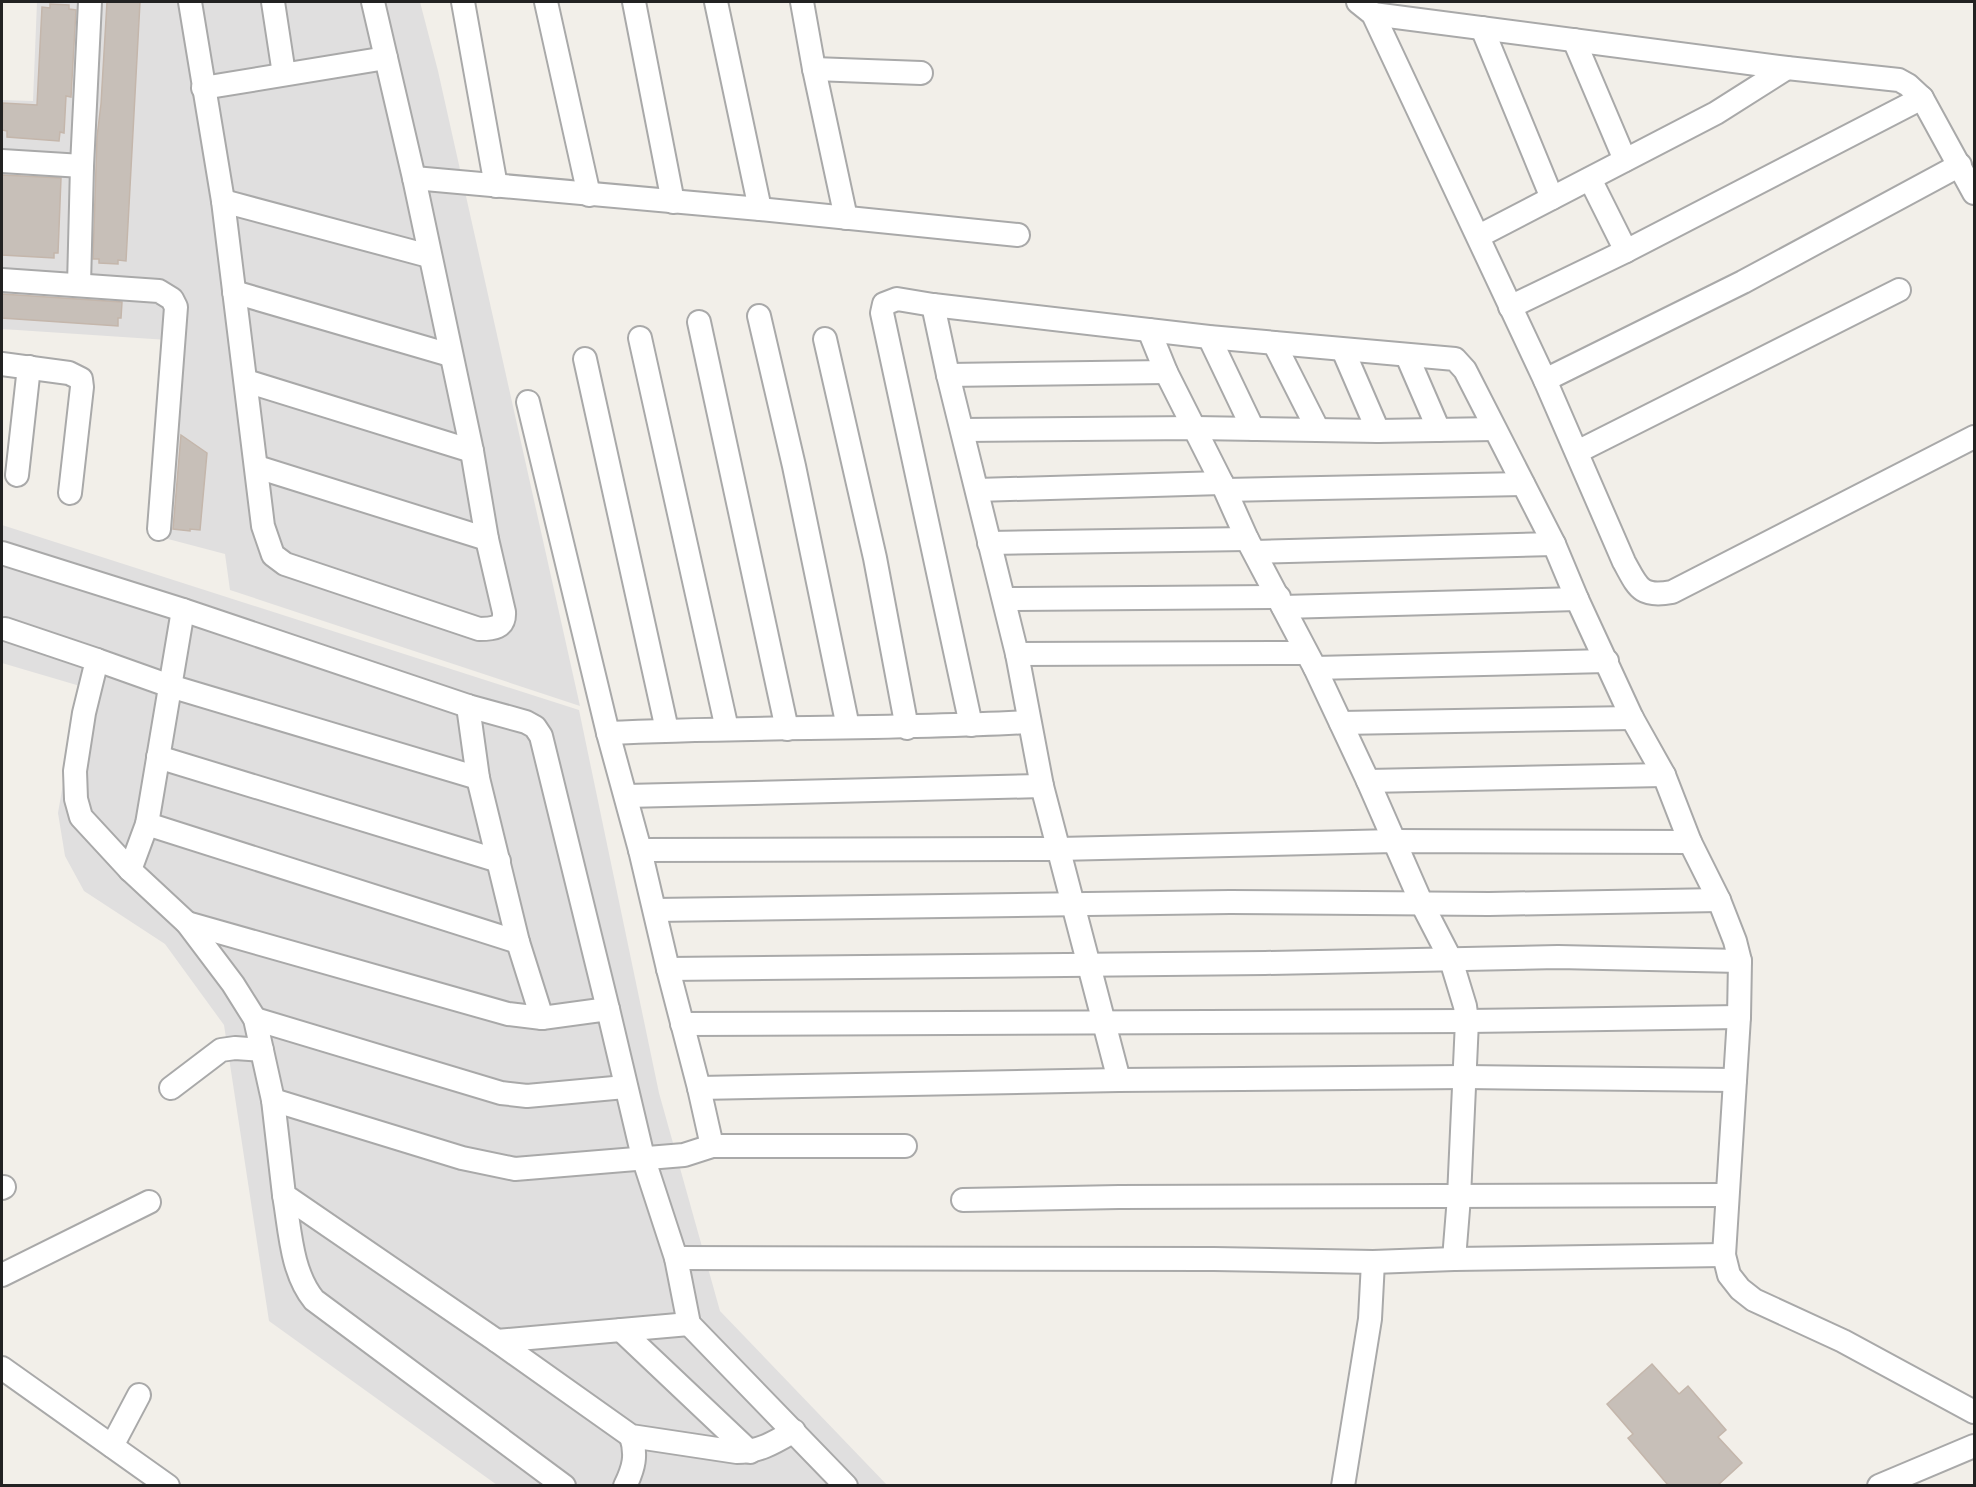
<svg xmlns="http://www.w3.org/2000/svg" width="1976" height="1487" viewBox="0 0 1976 1487" font-family="'Exo 2',sans-serif">
<style>
.residential{fill:#e0dfdf}
.building{fill:#c7bfb8;stroke:#c4b6ab;stroke-width:1.5}
.lines{fill:none;stroke-linecap:round;stroke-linejoin:round}
.minor-casing{stroke:#a9a9a9;stroke-width:26}
.minor{stroke:#fff;stroke-width:22}
</style>
<rect width="100%" height="100%" fill="#f2efe9"/>
<!-- residential -->
<g class="residential">
<polygon points="37,2 420,2 438,71 580,706 230,590 225,554 149,534 168,340 2,329 2,100 33,101"/>
<polygon points="2,525 579,710 659,1093 720,1311 887,1485 497,1485 269,1321 224,1025 165,944 84,891 65,856 58,813 80,686 2,663"/>
</g>
<!-- building -->
<g class="building">
<polygon points="107,2 140,2 126,261 118,260 118,264 99,263 99,259 93,259 97,137 101,104"/>
<polygon points="50,4 69,5 69,9 76,10 71,97 66,96 64,133 60,132 59,141 7,137 7,131 2,130 3,103 37,105 42,7 50,8"/>
<polygon points="2,175 61,178 58,253 54,253 54,258 2,255"/>
<polygon points="2,294 122,302 121,318 118,318 118,326 2,318"/>
<polygon points="181,435 207,453 200,530 190,529 190,531 173,529"/>
<polygon points="1652,1364 1679,1394 1688,1386 1726,1430 1718,1437 1742,1463 1718,1485 1668,1485 1628,1438 1633,1434 1607,1404"/>
</g>
<g class="lines">
<defs>
<g id="minor">
<path d="M190 2 223 201 263 526 273 555 285 564 479 629C493 629 505 628 504 612L487 539 472 451 414 178 373 2"/>
<polyline points="273,2 284,74"/>
<polyline points="463,2 496,186"/>
<polyline points="546,2 589,195"/>
<polyline points="634,2 673,202"/>
<polyline points="716,2 760,209"/>
<polyline points="802,2 814,69 846,218"/>
<path d="M1358 2 1373 14 1545 380 1624 562C1638 587 1640 598 1672 592L1974 437"/>
<polyline points="1373,14 1787,68 1899,80 1908,85 1922,98 1974,193"/>
<polyline points="1482,28 1552,198"/>
<polyline points="1574,40 1625,160"/>
<polyline points="814,69 921,73"/>
<polyline points="203,88 386,58"/>
<polyline points="2,161 82,166"/>
<polyline points="414,178 760,209 1018,235"/>
<polyline points="1590,179 1626,251"/>
<polyline points="223,201 429,256"/>
<polyline points="1479,236 1716,113 1787,68"/>
<polyline points="2,280 159,291 172,299 176,307 159,529"/>
<polyline points="79,285 82,166 90,2"/>
<polyline points="234,292 450,355"/>
<polyline points="933,305 948,375 1017,654 1042,786 1119,1080"/>
<polyline points="1510,307 1626,251 1922,98"/>
<polyline points="759,316 794,466 848,727"/>
<polyline points="699,322 787,729"/>
<polyline points="1149,330 1166,372 1222,483 1247,539 1315,668 1368,781 1421,902 1451,960 1465,1006 1467,1021 1459,1197 1454,1259"/>
<polyline points="1209,337 1253,429"/>
<polyline points="640,338 727,729"/>
<polyline points="825,339 875,558 907,728"/>
<polyline points="1274,343 1318,430"/>
<polyline points="1343,350 1378,431"/>
<polyline points="1407,356 1439,430"/>
<polyline points="585,359 667,730"/>
<polyline points="2,364 69,373 81,379 82,387 70,493"/>
<polyline points="948,375 1166,372"/>
<polyline points="1545,380 1743,282 1960,165"/>
<polyline points="246,381 472,451"/>
<polyline points="963,430 1195,428 1378,431 1494,429"/>
<polyline points="1577,452 1899,290"/>
<polyline points="257,467 487,539"/>
<polyline points="17,475 29,367"/>
<polyline points="977,490 1222,483"/>
<polyline points="1226,490 1523,484"/>
<polyline points="989,543 1247,539"/>
<polyline points="1255,552 1554,544"/>
<polyline points="2,553 183,610 468,706 526,722 535,727 541,736 608,1009"/>
<polyline points="1004,599 1279,597"/>
<polyline points="1283,607 1577,599"/>
<path d="M5 629 97 660 84 713 75 771 76 799 81 817 130 870 187 923 233 984 255 1019 273 1100 284 1195 497 1341 631 1436 737 1452C759 1452 775 1442 794 1431"/>
<polyline points="1017,654 1305,653"/>
<polyline points="97,660 170,686 478,778"/>
<polyline points="1315,668 1607,661"/>
<polyline points="468,706 478,778 518,942 542,1018"/>
<polyline points="1341,723 1632,718"/>
<polyline points="971,725 882,313 884,304 897,299 933,305 1209,337 1455,359 1465,370 1554,544 1577,599 1632,718 1664,775 1690,842 1719,900 1735,941 1740,961 1739,1017 1724,1255 1729,1275 1740,1289 1754,1300 1843,1341 1974,1412"/>
<path d="M608 733C748 726 889 730 1029 722"/>
<polyline points="158,757 499,861"/>
<polyline points="1368,781 1664,775"/>
<polyline points="626,796 1042,786"/>
<polyline points="147,824 518,942"/>
<polyline points="640,850 1059,849 1394,841 1690,842"/>
<polyline points="130,870 147,824 183,610"/>
<polyline points="655,910 1230,902 1489,904 1719,900"/>
<polyline points="187,923 508,1014 542,1018 608,1009 643,1157 676,1258 689,1324 846,1486"/>
<polyline points="668,969 1265,963 1558,957 1740,961"/>
<polyline points="255,1019 501,1093 527,1096 625,1087"/>
<polyline points="682,1024 1467,1021 1739,1017"/>
<polyline points="171,1088 221,1050 235,1048 262,1050"/>
<polyline points="699,1088 1119,1080 1465,1077 1735,1080"/>
<polyline points="273,1100 462,1158 515,1169 684,1155 712,1146 699,1088 668,969 640,850 608,733 528,402"/>
<polyline points="712,1146 905,1146"/>
<polyline points="2,1188 4,1187"/>
<path d="M284 1195C290 1229 291 1272 314 1300L564 1486"/>
<polyline points="963,1200 1119,1197 1726,1195"/>
<polyline points="676,1258 1214,1259 1373,1262 1454,1259 1724,1255"/>
<polyline points="2,1275 149,1202"/>
<polyline points="621,1330 750,1452"/>
<polyline points="497,1341 689,1324"/>
<polyline points="2,1368 168,1486"/>
<polyline points="112,1446 139,1395"/>
<path d="M625 1486C634 1468 637 1455 631 1436"/>
<polyline points="1343,1486 1370,1319 1373,1262"/>
<polyline points="1879,1486 1974,1446"/>
</g>
</defs>
<!-- minor casing -->
<use href="#minor" class="minor-casing"/>
<!-- minor -->
<use href="#minor" class="minor"/>
</g>
<!-- border -->
<rect width="1976" height="1487" fill="none" stroke="#222222" stroke-width="6"/>
</svg>
